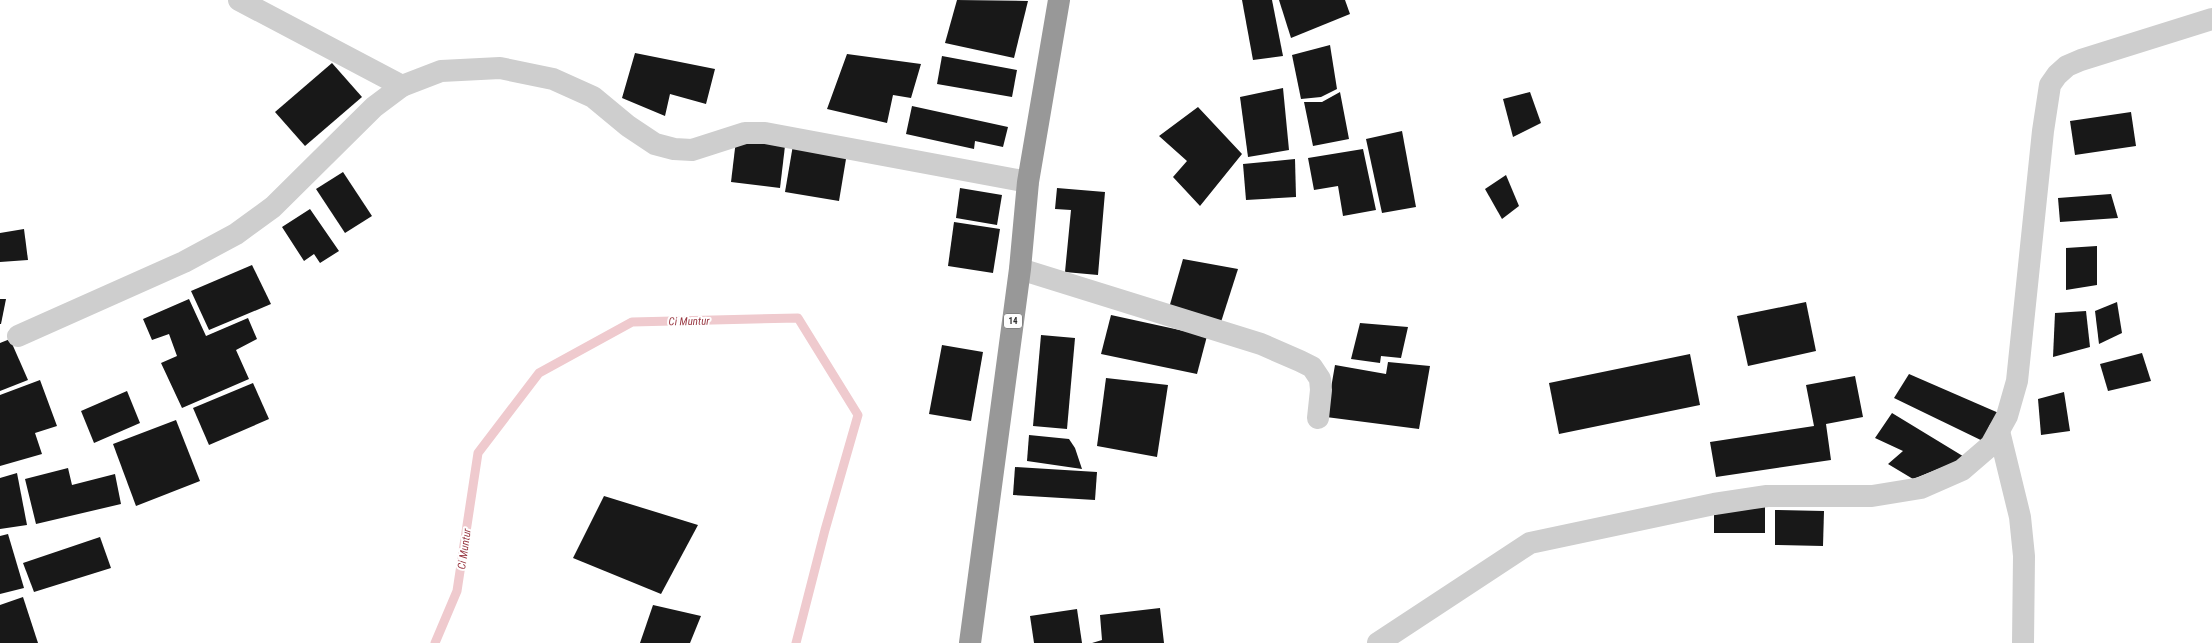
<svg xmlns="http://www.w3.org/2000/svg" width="2212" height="643" viewBox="0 0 2212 643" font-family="'Roboto Condensed',sans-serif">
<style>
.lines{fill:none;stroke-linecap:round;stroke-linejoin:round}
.stream{stroke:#efcace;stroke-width:9}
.building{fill:#181818}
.street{stroke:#cecece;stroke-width:22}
.highway{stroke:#989898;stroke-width:22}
.labels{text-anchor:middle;stroke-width:4;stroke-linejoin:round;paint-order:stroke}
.shield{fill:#fff;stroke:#6f6f6f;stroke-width:1}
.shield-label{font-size:9px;font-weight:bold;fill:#313131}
.water-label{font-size:11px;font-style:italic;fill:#993943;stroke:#fff}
</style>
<rect width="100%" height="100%" fill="#fff"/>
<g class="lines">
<!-- stream -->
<polyline class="stream" points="435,643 457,591 478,453 539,373 632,322 798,318 858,415 825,530 796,643"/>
</g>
<!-- building -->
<g class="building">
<polygon points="957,0 1028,1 1014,58 945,43"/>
<polygon points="1242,0 1272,0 1283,56 1253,60"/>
<polygon points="1279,0 1345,0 1350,14 1291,38"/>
<polygon points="1330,45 1337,89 1321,97 1301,99 1292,55"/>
<polygon points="635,53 715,69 706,104 670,94 665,116 622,98"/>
<polygon points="847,54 921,64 911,98 893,95 887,123 827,109"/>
<polygon points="942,56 1017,70 1012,97 937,84"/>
<polygon points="332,63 362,97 305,146 275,112"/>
<polygon points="1283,88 1289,150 1248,157 1240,97"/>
<polygon points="1340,92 1349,139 1313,146 1304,102 1322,102"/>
<polygon points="1530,92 1541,123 1513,137 1503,99"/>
<polygon points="912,106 1008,127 1003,147 975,141 974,149 906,134"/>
<polygon points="1198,107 1242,154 1200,206 1173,177 1187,161 1159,136"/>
<polygon points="2131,112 2136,146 2075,155 2070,121"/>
<polygon points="1402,131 1416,207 1382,213 1366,139"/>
<polygon points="736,140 785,146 780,188 731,182"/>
<polygon points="793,145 847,153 839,201 785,192"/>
<polygon points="1363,149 1376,210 1343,216 1338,186 1314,190 1308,158"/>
<polygon points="1295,159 1296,197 1246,200 1243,164"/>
<polygon points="343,172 372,216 345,233 316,189"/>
<polygon points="1506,175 1519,206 1502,219 1485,189"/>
<polygon points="960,188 1002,195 997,225 956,218"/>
<polygon points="1057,188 1105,192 1098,275 1065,272 1071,210 1055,209"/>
<polygon points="2111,194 2118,218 2060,222 2058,198"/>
<polygon points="310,209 339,251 320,263 314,254 304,261 282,227"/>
<polygon points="954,222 1000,229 993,273 948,266"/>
<polygon points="24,229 28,260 0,262 0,233"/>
<polygon points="2097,246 2097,285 2066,290 2066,248"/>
<polygon points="1183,259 1238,269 1221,322 1169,308"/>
<polygon points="252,265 271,304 209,330 191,291"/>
<polygon points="0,299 6,299 1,324 0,324"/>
<polygon points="189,299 206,336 248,318 257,339 236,350 249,379 182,408 161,363 177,356 169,334 152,340 143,319"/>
<polygon points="1806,302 1816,351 1748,366 1737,316"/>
<polygon points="2117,302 2122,333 2099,344 2095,311"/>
<polygon points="2086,311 2090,347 2053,357 2055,313"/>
<polygon points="1111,315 1207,336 1197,374 1101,354"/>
<polygon points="1360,323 1408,327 1401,358 1381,356 1380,363 1351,359"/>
<polygon points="1041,335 1075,338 1067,429 1033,426"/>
<polygon points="10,339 28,380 0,391 0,343"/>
<polygon points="942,345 983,352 971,421 929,414"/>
<polygon points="2142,353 2151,381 2108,391 2100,364"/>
<polygon points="1690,354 1700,405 1559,434 1549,383"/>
<polygon points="1388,362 1430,366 1419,429 1326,417 1335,365 1386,374"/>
<polygon points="1909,374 2001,414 1991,445 1894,398"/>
<polygon points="1855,376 1863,417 1826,424 1831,460 1716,477 1710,442 1814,426 1806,385"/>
<polygon points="1106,378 1168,385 1157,457 1097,446"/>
<polygon points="40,380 57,426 35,433 42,454 0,466 0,395"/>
<polygon points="253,383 269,419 209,445 193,408"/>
<polygon points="127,391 140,423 94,443 81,411"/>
<polygon points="2064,392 2070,431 2041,435 2038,399"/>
<polygon points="1892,413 1966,458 1913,479 1888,464 1903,451 1875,438"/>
<polygon points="176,420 200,481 136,506 113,444"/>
<polygon points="1029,435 1069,439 1075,448 1082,469 1027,461"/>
<polygon points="1015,467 1097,472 1095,500 1013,495"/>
<polygon points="68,468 72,485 115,474 121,504 36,524 25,479"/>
<polygon points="17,473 27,525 0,529 0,478"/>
<polygon points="604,496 698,525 661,594 573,558"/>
<rect x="1714" y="504" width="51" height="29"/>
<polygon points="1775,510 1824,511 1823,546 1775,545"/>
<polygon points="8,534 24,588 0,594 0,536"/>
<polygon points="100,537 111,568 34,592 23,563"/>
<polygon points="23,597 38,643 0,643 0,605"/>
<polygon points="653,605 701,616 690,643 640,643"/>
<polygon points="1160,608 1164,643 1092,643 1102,640 1100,615"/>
<polygon points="1077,609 1082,643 1034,643 1030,616"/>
</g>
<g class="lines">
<!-- street -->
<g class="street">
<polyline points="239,0 402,86"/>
<polyline points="1020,269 1261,344 1300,361 1312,367 1320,379 1321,390 1318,418"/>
<polyline points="18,336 184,262 236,234 273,207 374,107 402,86 441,71 500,68 553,79 593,97 628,126 655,144 674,149 692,150 745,133 765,133 1028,182"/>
<polyline points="1999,431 2020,517 2024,556 2023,643"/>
<polyline points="1378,643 1530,543 1714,504 1767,496 1872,496 1921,488 1962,470 1991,445 2007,416 2017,381 2043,131 2050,85 2057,75 2067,66 2081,60 2212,19"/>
</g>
<!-- highway -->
<polyline class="highway" points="970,643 1020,269 1028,182 1059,0"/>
</g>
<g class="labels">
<!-- shield labels -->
<rect class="shield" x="1004" y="314" width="18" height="14" rx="3"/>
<g class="shield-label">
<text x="1013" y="324">14</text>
</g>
<!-- water labels -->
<g class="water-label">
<text transform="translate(689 321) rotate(-1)" y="4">Ci Muntur</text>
<text transform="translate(464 549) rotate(-82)" y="4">Ci Muntur</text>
</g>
</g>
</svg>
